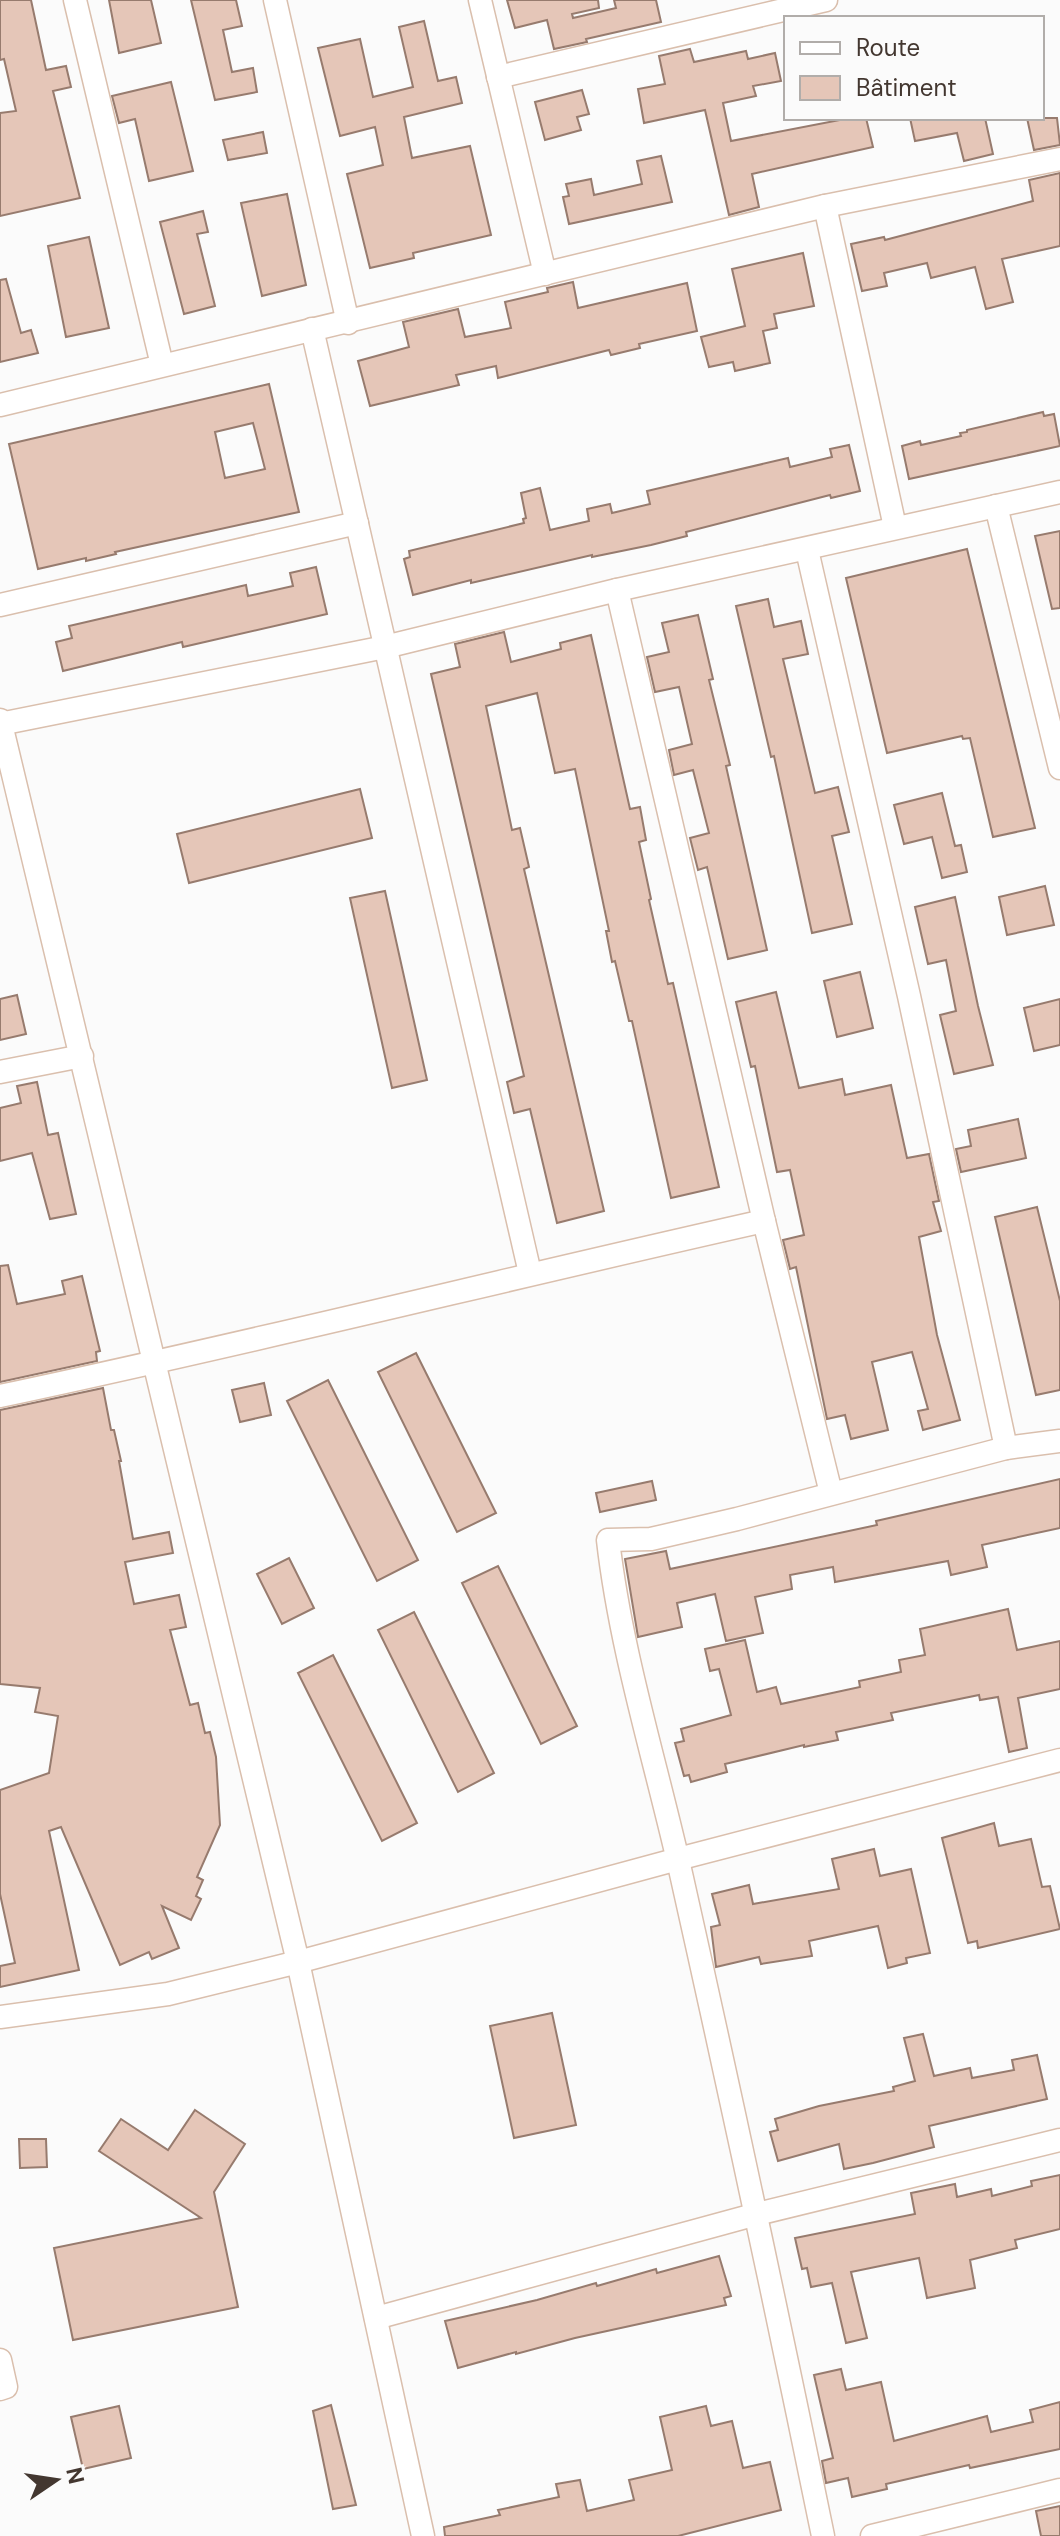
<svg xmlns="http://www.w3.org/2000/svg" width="1060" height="2536" viewBox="0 0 1060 2536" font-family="'DM Sans',sans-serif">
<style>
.building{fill:#e5c6b8;stroke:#977b6e;stroke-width:2;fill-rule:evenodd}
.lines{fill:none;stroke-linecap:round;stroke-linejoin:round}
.minor-casing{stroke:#dabfad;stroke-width:25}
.minor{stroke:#fff;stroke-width:22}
</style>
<rect width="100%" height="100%" fill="#fbfbfb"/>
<!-- building -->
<g class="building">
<polygon points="0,0 31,0 46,70 66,66 71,87 53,91 80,198 0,216 0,113 16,111 4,59 0,60"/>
<polygon points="109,0 151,0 161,43 119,53"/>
<polygon points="191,0 236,0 242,26 223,30 232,72 253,68 257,92 215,100"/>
<polygon points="507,0 598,0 599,8 572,14 573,18 616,8 614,0 656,0 661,22 586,39 587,42 554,49 547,20 515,28"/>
<polygon points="424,21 438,81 456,77 462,103 404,117 412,158 470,146 491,235 413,253 414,258 370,268 347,174 383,165 375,127 340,136 318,48 360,39 373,97 413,87 399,27"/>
<polygon points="690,49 694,62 746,51 748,59 775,53 781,81 753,86 756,96 723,103 731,141 850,118 866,118 873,147 752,174 759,207 729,215 705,110 644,123 638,89 665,84 659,56"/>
<polygon points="171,82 193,171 149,181 135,119 119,123 112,96"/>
<polygon points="582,90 589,114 577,117 581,130 545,140 535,102"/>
<polygon points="910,118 985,118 993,154 964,161 957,133 915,141"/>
<polygon points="1027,118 1057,118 1060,145 1034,150"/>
<polygon points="263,132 267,153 228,160 223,140"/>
<polygon points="661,156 672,202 569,224 563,197 569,196 566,184 591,179 594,195 642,184 637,161"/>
<polygon points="1060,173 1060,246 1002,259 1013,302 986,309 975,267 931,278 927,263 884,273 887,286 862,291 851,244 884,237 885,240 1033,201 1029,180"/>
<polygon points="287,194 306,285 262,296 241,203"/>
<polygon points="203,211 208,232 197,234 215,306 184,314 160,222"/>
<polygon points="89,237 109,328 66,337 48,246"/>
<polygon points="803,253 814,306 774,314 777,328 763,331 770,363 735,371 733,362 709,367 701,337 745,326 732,269"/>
<polygon points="6,279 21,333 31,330 38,353 0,362 0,280"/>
<polygon points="573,282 578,308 687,283 697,331 639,344 640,348 611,355 609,350 498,378 496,366 456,375 459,385 370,406 358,361 409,347 403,322 458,309 465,337 511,328 505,302 548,292 547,288"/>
<path d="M269 384 299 512 115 552 116 554 86 561V558L38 569 9 444ZM253 423 265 469 225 478 215 432Z"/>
<polygon points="1043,412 1044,416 1054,414 1060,446 909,479 902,446 920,441 921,445 961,436 960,433 967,432 967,430"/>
<polygon points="849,445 860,491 831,498 830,495 686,532 687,536 651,545 592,557 592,555 471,583 471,580 413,595 404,559 410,557 409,551 524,523 523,519 526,518 521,493 540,488 550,530 589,521 587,509 610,504 612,513 650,504 647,491 788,458 790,467 832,457 830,449"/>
<polygon points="1060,531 1060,608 1052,609 1035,536"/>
<polygon points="967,549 1035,828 993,837 970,738 963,739 962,736 887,753 846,578"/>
<polygon points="316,567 327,614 183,647 182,642 63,671 56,642 72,638 69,626 246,585 248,596 293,586 290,573"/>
<polygon points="768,599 774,627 801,621 808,654 783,659 815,793 838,787 849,832 832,836 852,924 812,933 774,756 771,757 736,606"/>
<polygon points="698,615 713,679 709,680 730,765 726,766 767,950 728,959 707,867 698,870 690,838 709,833 693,770 674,775 669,750 692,744 679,687 655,692 647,657 669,652 662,623"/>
<polygon points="504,632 511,662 561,649 560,643 591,635 630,809 640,807 646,840 639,842 651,899 649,900 668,984 673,983 719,1187 671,1198 632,1021 629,1021 615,961 612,962 606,931 609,931 575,769 555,773 537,693 486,706 512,830 520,828 529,867 524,869 604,1211 557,1223 530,1109 514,1113 507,1082 524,1076 431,674 460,667 455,644"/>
<polygon points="360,789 372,838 189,883 177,834"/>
<polygon points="942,793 955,846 961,845 967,872 942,878 932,837 904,844 894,805"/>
<polygon points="1045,886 1054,925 1007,935 999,897"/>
<polygon points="385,891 427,1080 392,1088 350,898"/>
<polygon points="955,897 978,1006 993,1065 954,1074 940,1015 956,1011 946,960 928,964 915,907"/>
<polygon points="860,972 873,1028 837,1037 824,981"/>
<polygon points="776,992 799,1088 842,1079 845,1095 891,1085 907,1158 929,1154 939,1201 933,1202 941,1231 919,1237 937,1335 960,1420 923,1430 918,1411 928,1409 912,1352 872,1362 888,1430 851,1439 845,1415 827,1419 796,1267 790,1269 783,1240 804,1235 790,1170 777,1172 755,1066 751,1067 736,1002"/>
<polygon points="17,995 26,1034 0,1040 0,999"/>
<polygon points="1060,999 1060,1045 1034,1051 1024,1008"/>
<polygon points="37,1082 48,1135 58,1133 76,1214 50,1219 32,1153 0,1161 0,1108 21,1103 17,1086"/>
<polygon points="1018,1119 1026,1158 961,1172 956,1149 971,1146 968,1130"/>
<polygon points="1037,1207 1060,1301 1060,1390 1036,1395 995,1217"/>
<polygon points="8,1265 17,1304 65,1294 62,1281 82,1276 100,1351 96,1352 97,1361 0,1382 0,1266"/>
<polygon points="416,1353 496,1513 457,1532 378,1372"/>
<polygon points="328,1380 418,1560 377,1581 287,1401"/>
<polygon points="264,1383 271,1415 240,1422 232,1390"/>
<polygon points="103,1388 111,1430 114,1430 121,1461 119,1461 133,1539 169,1532 173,1553 125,1562 134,1604 179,1595 186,1627 170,1630 190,1705 198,1703 205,1733 210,1732 216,1757 220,1825 197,1877 203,1880 196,1896 201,1899 191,1920 162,1906 179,1948 152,1959 149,1952 120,1965 61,1827 49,1831 79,1970 0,1987 0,1966 15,1963 0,1894 0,1790 49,1773 58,1716 35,1712 40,1688 0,1684 0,1410"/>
<polygon points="1060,1479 1060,1528 982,1545 987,1567 951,1575 948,1561 835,1582 833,1567 790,1575 792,1589 755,1597 763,1633 726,1641 715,1594 677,1603 682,1627 638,1637 625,1559 666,1551 670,1569 877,1525 876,1521"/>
<polygon points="652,1481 656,1500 600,1512 596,1493"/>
<polygon points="289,1558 314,1608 282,1624 257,1574"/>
<polygon points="498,1566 577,1726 541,1744 462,1583"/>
<polygon points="1008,1609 1017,1650 1060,1641 1060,1689 1018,1698 1027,1748 1009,1752 998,1697 980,1700 979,1695 891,1713 893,1720 836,1732 838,1740 804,1747 804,1745 725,1764 727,1772 691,1782 689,1775 684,1776 675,1743 684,1741 681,1729 731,1715 719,1669 710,1671 705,1649 745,1640 757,1692 776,1687 781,1704 860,1687 859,1681 901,1672 899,1660 925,1655 920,1629"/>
<polygon points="414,1612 494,1773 458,1792 378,1630"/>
<polygon points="333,1655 417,1823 382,1841 298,1673"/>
<polygon points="994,1823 999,1846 1031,1839 1042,1887 1050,1886 1060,1929 978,1948 977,1941 968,1943 942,1838"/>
<polygon points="874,1849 880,1876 911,1869 930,1953 906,1958 907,1963 888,1968 878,1926 809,1941 812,1956 761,1964 759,1957 716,1967 711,1927 720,1925 712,1894 749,1885 753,1904 839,1889 832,1859"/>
<polygon points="552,2013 576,2125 514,2138 490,2026"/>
<polygon points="923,2034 934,2076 970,2068 972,2078 1014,2070 1012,2060 1037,2055 1047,2099 929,2126 934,2147 873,2163 844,2169 839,2144 778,2161 770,2132 778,2130 775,2119 819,2106 894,2091 893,2087 915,2081 904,2038"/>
<polygon points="195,2110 245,2144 214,2192 238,2307 73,2340 54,2248 201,2218 99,2151 121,2119 168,2150"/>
<polygon points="19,2139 46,2139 47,2167 20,2168"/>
<polygon points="1060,2175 1060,2229 1015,2240 1017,2248 970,2260 975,2288 927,2298 919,2258 851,2272 867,2338 846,2343 832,2283 811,2287 807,2268 802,2269 795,2238 915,2214 911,2193 955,2184 957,2197 991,2189 992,2196 1032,2186 1031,2181"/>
<polygon points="719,2256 731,2296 724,2298 726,2305 575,2338 516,2354 516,2352 458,2368 445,2321 537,2300 596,2283 597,2286 656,2269 657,2273"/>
<polygon points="841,2369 846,2390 881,2382 894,2441 987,2416 991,2432 1033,2422 1030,2410 1060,2402 1060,2449 970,2468 969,2465 886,2484 887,2489 852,2497 848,2478 826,2483 822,2461 833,2458 814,2375"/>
<polygon points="331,2405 356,2505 333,2509 313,2411"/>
<polygon points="119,2406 131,2458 83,2469 71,2417"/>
<polygon points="706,2406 711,2426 732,2421 743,2468 770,2462 781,2510 678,2536 445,2536 444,2527 500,2515 498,2510 559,2497 556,2484 580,2480 587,2511 634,2500 629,2480 672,2470 660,2417"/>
<polygon points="1060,2506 1060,2536 1041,2536 1036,2511"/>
</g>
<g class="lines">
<defs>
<g id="minor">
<polyline points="75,0 162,365"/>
<polyline points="275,0 348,323"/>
<polyline points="480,0 545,274"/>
<polyline points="498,77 826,0"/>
<polyline points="825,206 895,527"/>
<polyline points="312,329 530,1273"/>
<polyline points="0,405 825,206 1060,159"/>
<polyline points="996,506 1060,768"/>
<polyline points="807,550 909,996 1006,1448"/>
<polyline points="617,590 764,1221 831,1493"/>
<polyline points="0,605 357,523"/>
<polyline points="0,720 298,1962 423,2536"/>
<polyline points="0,724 385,647 617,590 1060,492"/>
<polyline points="0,1072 82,1056"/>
<path d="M0 1396C256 1342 509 1278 764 1221"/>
<polyline points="0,2017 168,1994 298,1962 678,1859 1060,1760"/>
<polyline points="376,2318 757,2214 1060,2140"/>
<polyline points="0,2360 6,2387 0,2389"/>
<path d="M823 2536C778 2316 731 2097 682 1878 657 1766 621 1654 608 1540L651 1539 737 1519 1006 1448 1060 1441"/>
<polyline points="872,2536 1060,2490"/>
</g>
</defs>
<!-- minor casing -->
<use href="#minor" class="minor-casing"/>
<!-- minor -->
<use href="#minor" class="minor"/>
</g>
<!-- legend -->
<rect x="784" y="16" width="260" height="104" fill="#fbfbfb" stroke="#b1adaa" stroke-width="2"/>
<rect x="800" y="42" width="40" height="12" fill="#ffffff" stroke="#b1adaa" stroke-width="2"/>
<text x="856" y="56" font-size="24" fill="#433730">Route</text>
<rect x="800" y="76" width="40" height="24" fill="#e5c6b8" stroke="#b1adaa" stroke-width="2"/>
<text x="856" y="96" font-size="24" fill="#433730">Bâtiment</text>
<!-- north arrow -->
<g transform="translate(56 2480) rotate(77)" stroke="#fbfbfb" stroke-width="6" paint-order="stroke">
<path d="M0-6L14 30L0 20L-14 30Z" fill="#433730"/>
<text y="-12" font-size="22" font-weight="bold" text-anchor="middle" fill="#433730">N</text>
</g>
</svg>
